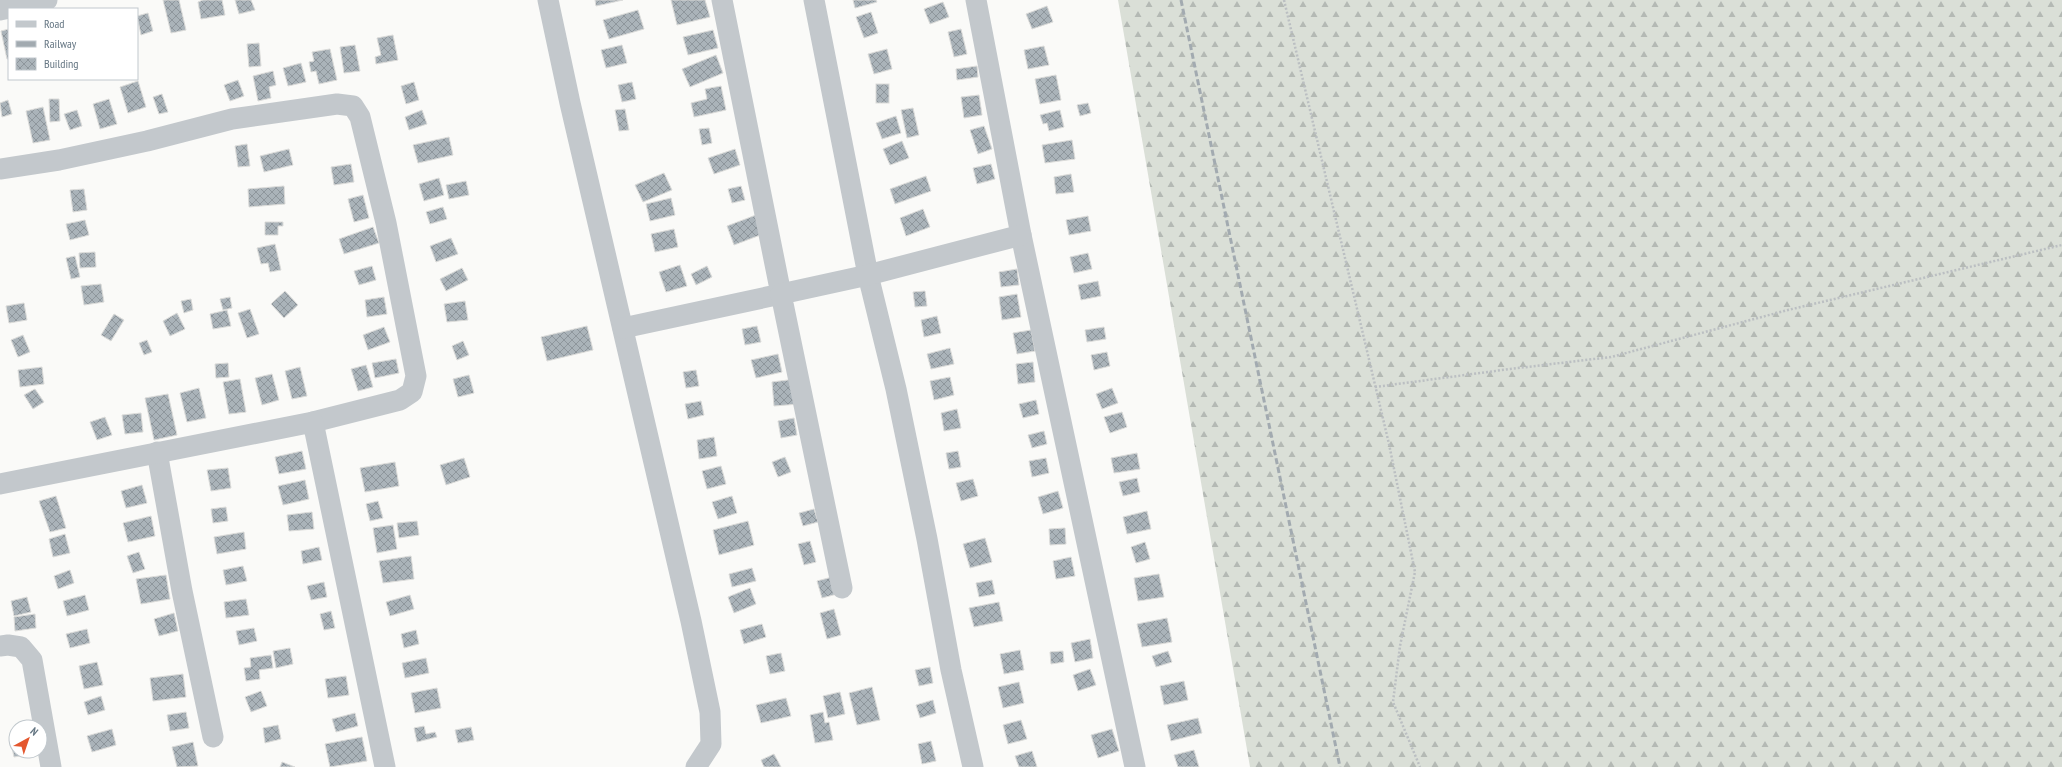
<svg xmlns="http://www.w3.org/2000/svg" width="2062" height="767" viewBox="0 0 2062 767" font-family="'PT Sans Narrow',sans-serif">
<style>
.forest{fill:url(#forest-firs)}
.building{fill:url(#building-cross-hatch);stroke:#dcdcda}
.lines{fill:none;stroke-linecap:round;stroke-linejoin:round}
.path{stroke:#bbbfc2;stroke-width:2.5;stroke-dasharray:2 2;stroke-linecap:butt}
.minor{stroke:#c3c8cc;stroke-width:21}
.rail{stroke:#a2aab0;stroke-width:3;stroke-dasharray:6 3;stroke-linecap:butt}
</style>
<defs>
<pattern id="forest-firs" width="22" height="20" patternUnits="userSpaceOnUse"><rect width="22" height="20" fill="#dadfd7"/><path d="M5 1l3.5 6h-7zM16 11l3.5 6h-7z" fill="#b4b9b4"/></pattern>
<pattern id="building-cross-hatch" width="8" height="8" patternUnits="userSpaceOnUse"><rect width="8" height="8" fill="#aab3b9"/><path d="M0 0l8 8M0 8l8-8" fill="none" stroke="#8e969c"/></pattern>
</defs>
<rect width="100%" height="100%" fill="#fafaf8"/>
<!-- forest -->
<polygon class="forest" points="1118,0 2062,0 2062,767 1250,767"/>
<!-- building -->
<g class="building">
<polygon points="163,0 179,0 186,30 171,33"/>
<polygon points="203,0 222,0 225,15 201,19 198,2"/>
<polygon points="235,0 251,0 255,10 239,14"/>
<polygon points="595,0 623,0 596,6"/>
<polygon points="671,0 705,0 710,17 677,25"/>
<polygon points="853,0 876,0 877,2 855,8"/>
<polygon points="943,2 949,17 930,24 924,9"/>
<polygon points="1047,6 1053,22 1032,29 1026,14"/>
<polygon points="638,10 644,29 609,39 603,20"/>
<polygon points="871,12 878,33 864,38 856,17"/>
<polygon points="148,13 153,31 141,35 137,16"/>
<polygon points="9,29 9,59 7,59 1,31"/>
<polygon points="961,29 967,54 954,57 948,32"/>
<polygon points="713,30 718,48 688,55 683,37"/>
<polygon points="393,35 398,60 376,64 375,57 381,55 377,38"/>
<polygon points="259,43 261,66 249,67 247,44"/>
<polygon points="355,45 360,71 344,73 340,47"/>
<polygon points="622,45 627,63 606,68 601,50"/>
<polygon points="1044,46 1049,65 1028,69 1024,50"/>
<polygon points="330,49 337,80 319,84 316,71 311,72 309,62 314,61 312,52"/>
<polygon points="887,49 892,69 874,74 868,54"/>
<polygon points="716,55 723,73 690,87 682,69"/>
<polygon points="301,63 306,82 288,86 283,68"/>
<polygon points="977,66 978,77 957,80 956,69"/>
<polygon points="273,71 276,85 269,87 271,98 258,101 253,76"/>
<polygon points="1056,75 1061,100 1040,104 1035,79"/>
<polygon points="238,80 244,96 230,101 224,85"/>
<polygon points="138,81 146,107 128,113 120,87"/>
<polygon points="414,82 419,100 406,104 401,86"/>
<polygon points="632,82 636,99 622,102 618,85"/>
<rect x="876" y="84" width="13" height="19"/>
<polygon points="721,86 726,110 694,117 691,103 707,99 705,89"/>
<polygon points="162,94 168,112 159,114 153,97"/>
<polygon points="979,95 982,115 964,118 961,97"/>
<polygon points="49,99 59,99 60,121 50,122"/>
<polygon points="109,99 117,124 100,129 93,104"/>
<polygon points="8,100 12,114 2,117 0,103"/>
<polygon points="1088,103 1091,113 1080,116 1077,105"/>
<polygon points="43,107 50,140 33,143 26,111"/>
<polygon points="913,108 919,135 907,138 901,110"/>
<polygon points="625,109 629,130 619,131 615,110"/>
<polygon points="77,110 82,126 70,130 64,114"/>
<polygon points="422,110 427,124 409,130 405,117"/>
<polygon points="1060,110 1064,127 1049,131 1047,123 1043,124 1040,115"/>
<polygon points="896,116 901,133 882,139 876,123"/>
<polygon points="984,126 992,149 978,154 970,130"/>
<polygon points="709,128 712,143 702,145 699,129"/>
<polygon points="449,137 453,155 418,163 413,145"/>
<polygon points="1072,140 1075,159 1045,163 1042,145"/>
<polygon points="902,141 909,158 890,165 883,149"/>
<polygon points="247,144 250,166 238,167 235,146"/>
<polygon points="289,149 293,165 264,172 260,156"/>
<polygon points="735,149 740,165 714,174 708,158"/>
<polygon points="351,164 354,182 334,185 331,167"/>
<polygon points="991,164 995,179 977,184 973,168"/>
<polygon points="664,173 672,190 643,202 635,185"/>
<polygon points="1071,174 1074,192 1056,194 1054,177"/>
<polygon points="926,176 931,191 895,204 890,189"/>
<polygon points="439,178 444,195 424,201 419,184"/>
<polygon points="466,181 469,195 449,199 446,185"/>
<polygon points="284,186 285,204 249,207 248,189"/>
<polygon points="741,186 745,200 732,203 728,189"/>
<polygon points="84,189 87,210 73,212 70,190"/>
<polygon points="363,195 369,218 354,222 348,199"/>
<polygon points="671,198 675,215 650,221 646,204"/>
<polygon points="443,207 447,219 430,224 426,212"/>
<polygon points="923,209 930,227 906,236 900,218"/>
<polygon points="756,215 763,234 734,245 727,226"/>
<polygon points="1088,216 1091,231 1069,235 1066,220"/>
<polygon points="85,220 89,235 70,240 66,224"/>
<polygon points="265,222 283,222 283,226 278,226 278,235 265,235"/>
<polygon points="373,227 379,243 344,254 339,239"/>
<polygon points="674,229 678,247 655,252 651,234"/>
<polygon points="451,238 458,254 436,262 430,246"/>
<polygon points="275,244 281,270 270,272 268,263 261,264 257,248"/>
<polygon points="95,252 96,267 80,268 79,253"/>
<polygon points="1088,253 1092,269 1074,273 1070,257"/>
<polygon points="75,256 80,277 71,279 66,258"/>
<polygon points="680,265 687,286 666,292 659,272"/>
<polygon points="372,266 376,280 359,285 354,271"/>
<polygon points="707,266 712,277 696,285 691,274"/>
<polygon points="462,268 468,280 446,291 440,279"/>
<polygon points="1017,269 1019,285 1001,287 999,272"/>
<polygon points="1098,281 1101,296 1081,300 1078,285"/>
<polygon points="101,284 104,302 84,305 81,286"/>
<polygon points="285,291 298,305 284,318 271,304"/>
<polygon points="925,291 927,306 915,307 913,292"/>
<polygon points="1017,294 1021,317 1002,320 999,297"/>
<polygon points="230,297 232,308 223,310 220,299"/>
<polygon points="384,297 387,314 367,317 365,300"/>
<polygon points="191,299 193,310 184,313 181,301"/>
<polygon points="465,301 468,320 447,322 444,304"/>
<polygon points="24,303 27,320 9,323 6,306"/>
<polygon points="250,309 259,334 247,338 238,313"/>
<polygon points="227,310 231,326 213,329 210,314"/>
<polygon points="177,313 185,329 170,336 163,321"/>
<polygon points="114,314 124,320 111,341 101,335"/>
<polygon points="937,316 941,333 924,337 921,320"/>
<polygon points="587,326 593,350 547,361 541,337"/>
<polygon points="757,326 761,342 745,345 742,329"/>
<polygon points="384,327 390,342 368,350 363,335"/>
<polygon points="1104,327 1106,339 1087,342 1085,330"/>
<polygon points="1031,330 1035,351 1017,354 1013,333"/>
<polygon points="23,335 30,352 18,357 11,340"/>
<polygon points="147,340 152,352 144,355 139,343"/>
<polygon points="463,341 469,355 457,360 452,346"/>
<polygon points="950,348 954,364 931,369 927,354"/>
<polygon points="1107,352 1110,366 1094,370 1091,355"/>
<polygon points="778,354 782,372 756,378 751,360"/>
<polygon points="396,359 399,373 375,378 372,363"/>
<polygon points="1033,362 1035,382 1018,384 1016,364"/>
<polygon points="228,363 229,377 216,378 215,364"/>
<polygon points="366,365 373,387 358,391 351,369"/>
<polygon points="42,367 44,384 20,387 18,370"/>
<polygon points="300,367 307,396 292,399 285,371"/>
<polygon points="696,370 699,386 686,388 683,372"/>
<polygon points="272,374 279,400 262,405 255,378"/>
<polygon points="469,375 474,393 458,397 453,379"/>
<polygon points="950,377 954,395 934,400 930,381"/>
<polygon points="240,379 246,412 229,414 223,382"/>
<polygon points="796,379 799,404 774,406 772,382"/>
<polygon points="199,388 206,418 187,422 180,393"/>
<polygon points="1112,388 1118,403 1102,409 1096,394"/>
<polygon points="35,389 44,402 33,409 24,395"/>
<polygon points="168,394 177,435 154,440 145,398"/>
<polygon points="1036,400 1039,414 1023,418 1019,404"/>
<polygon points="701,401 704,415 688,419 685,404"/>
<polygon points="957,409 961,428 944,431 941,413"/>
<polygon points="1122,412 1127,427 1110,433 1104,417"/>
<polygon points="141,413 143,432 125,434 122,415"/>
<polygon points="105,417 112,435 97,440 90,422"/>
<polygon points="794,418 797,435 781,438 778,421"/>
<polygon points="1044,431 1047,444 1032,448 1028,435"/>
<polygon points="714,437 717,456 699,459 697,440"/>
<polygon points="302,451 306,469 279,474 275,457"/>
<polygon points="958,451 961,467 949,469 946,453"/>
<polygon points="1137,453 1140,469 1114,473 1111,458"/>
<polygon points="785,457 791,472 778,477 772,462"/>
<polygon points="464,458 470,477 446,485 440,465"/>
<polygon points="1046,458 1049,473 1032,477 1029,461"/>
<polygon points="395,462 399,486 365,492 360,468"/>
<polygon points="721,466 726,484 707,489 702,471"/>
<polygon points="228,468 231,488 211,491 207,470"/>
<polygon points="1137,478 1140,492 1123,496 1119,482"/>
<polygon points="973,479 978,496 961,501 956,483"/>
<polygon points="305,480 309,499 283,505 278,486"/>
<polygon points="142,485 147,503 126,508 121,491"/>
<polygon points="1058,491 1063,508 1043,514 1038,497"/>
<polygon points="56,496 66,528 50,532 39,501"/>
<polygon points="732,496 737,513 718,519 712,502"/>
<polygon points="378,501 383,518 370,521 366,504"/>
<polygon points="226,507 228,521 213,523 211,509"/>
<polygon points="814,509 818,522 803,526 799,513"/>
<polygon points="1147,511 1151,529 1127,534 1123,517"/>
<polygon points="312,512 314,529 289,531 287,515"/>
<polygon points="151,516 155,536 128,542 123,523"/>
<polygon points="417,521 419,535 399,538 397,523"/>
<polygon points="748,521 754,545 719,555 713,530"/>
<polygon points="393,525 397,549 377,553 373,528"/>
<polygon points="1065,528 1066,544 1050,545 1049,529"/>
<polygon points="244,532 246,549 217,554 214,537"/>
<polygon points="65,534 70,553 53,557 49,539"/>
<polygon points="985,538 992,562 970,568 963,544"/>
<polygon points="810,541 816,562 804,565 798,544"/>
<polygon points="1145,542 1150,559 1136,563 1131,547"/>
<polygon points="319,547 322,560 303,564 301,551"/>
<polygon points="139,552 145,569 133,573 127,556"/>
<polygon points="411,556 414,579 383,583 379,561"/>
<polygon points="1071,557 1075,576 1056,579 1053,561"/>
<polygon points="243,566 247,581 226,585 223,570"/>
<polygon points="752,568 756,581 732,587 729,574"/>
<polygon points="70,570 74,583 58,589 54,576"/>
<polygon points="1159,574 1164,597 1138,601 1134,578"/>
<polygon points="166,575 170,599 141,604 136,579"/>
<polygon points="832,577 837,594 822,598 817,581"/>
<polygon points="992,580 995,594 979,597 976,583"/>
<polygon points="324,582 327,597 311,600 307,586"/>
<polygon points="750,588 756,604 734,613 728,597"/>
<polygon points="85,595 89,610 67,616 63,601"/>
<polygon points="410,595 414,609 390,616 386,602"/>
<polygon points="27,597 31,612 14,616 11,601"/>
<polygon points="246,599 249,615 226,618 224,602"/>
<polygon points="999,602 1003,621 974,627 969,608"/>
<polygon points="834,609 841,635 827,639 820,613"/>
<polygon points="331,611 335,628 324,630 320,614"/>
<polygon points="174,613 178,631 159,636 154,619"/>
<polygon points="35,614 36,628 15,631 14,617"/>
<polygon points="1167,618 1172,642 1142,647 1137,624"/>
<polygon points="762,624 766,637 744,644 740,630"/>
<polygon points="254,628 257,641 239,645 236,631"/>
<polygon points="87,629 90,643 70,648 66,634"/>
<polygon points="416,630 419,644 404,648 401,634"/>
<polygon points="1090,639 1093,658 1075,662 1071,643"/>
<polygon points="290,648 293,664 276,668 273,651"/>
<polygon points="1020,650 1024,670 1004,674 1000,654"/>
<polygon points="1063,651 1064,662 1051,664 1050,652"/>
<polygon points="1168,651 1172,662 1156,667 1152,656"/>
<polygon points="781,653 785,671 770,674 766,656"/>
<polygon points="271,655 273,668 259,670 260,679 246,681 244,668 251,667 250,658"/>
<polygon points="426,658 429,673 405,678 402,663"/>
<polygon points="97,662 103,685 84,689 79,666"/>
<polygon points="930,667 933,683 919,686 915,670"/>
<polygon points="1090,669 1096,685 1078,691 1073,675"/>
<polygon points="183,674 186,697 153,701 150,678"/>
<polygon points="346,676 349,695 328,698 325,679"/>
<polygon points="1184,681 1188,700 1164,705 1160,686"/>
<polygon points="1019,682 1024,703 1003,708 998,687"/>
<polygon points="872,687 880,720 857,725 849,693"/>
<polygon points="437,688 441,708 415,713 411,693"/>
<polygon points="261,691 267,706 251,712 245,697"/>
<polygon points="840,692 845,714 828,718 823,696"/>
<polygon points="101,696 105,710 88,715 84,702"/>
<polygon points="786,698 791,716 761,723 756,705"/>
<polygon points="933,700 936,713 920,718 916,705"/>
<polygon points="186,712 189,728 170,731 167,715"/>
<polygon points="823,712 825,723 829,722 833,740 815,743 810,715"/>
<polygon points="355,713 358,726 336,732 332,719"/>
<polygon points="1198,718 1202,733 1171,741 1167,725"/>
<polygon points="1021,720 1027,739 1008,744 1003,725"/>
<polygon points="278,725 281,739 265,743 263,728"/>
<polygon points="424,726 426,734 435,732 437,737 417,742 414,728"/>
<polygon points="471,727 474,740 458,743 455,730"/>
<polygon points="112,729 116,745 92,752 87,736"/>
<polygon points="1112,729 1119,751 1098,758 1091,735"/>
<polygon points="16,737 16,751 38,751 38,753 14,757 10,738"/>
<polygon points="362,737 367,761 330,767 325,744"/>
<polygon points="931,741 936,761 922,764 918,744"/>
<polygon points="193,742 198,766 177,767 172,747"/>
<polygon points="1194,750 1199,767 1178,767 1174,755"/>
<polygon points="1032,751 1037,767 1019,767 1015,756"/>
<polygon points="774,754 781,767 764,767 761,760"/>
<polygon points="282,762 295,767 280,767"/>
</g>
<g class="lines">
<!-- path -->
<g class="path">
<polyline points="1284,0 1389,444 1415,572 1400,646 1393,702 1420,767"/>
<polyline points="1375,387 1510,369 1611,357 1788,310 2062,245"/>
</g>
<!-- minor -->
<g class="minor">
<polyline points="548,0 570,103 691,621 710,712 711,744 696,767"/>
<polyline points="814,0 868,275 896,389 927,539 951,670 973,767"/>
<polyline points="976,0 1021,235 1135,767"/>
<polyline points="0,10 47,0"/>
<polyline points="0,169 59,160 147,141 232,119 337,104 353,106 360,117 386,223 416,376 412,392 400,400 313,422"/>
<polyline points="623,328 781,294 722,0"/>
<polyline points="157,452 182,591 213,737"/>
<polyline points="0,484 313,422 385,767"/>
<polyline points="842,588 781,294 868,275 1021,235"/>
<polyline points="0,646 8,645 21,647 32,660 51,767"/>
</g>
<!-- rail -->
<polyline class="rail" points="1181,0 1340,767"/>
</g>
<!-- legend -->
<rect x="8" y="8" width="130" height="72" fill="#ffffff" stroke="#c1c8cd"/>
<rect x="16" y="21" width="20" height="6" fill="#c3c8cc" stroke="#c1c8cd"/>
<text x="44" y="28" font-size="12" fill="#657683">Road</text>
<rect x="16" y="41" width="20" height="6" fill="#a2aab0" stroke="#c1c8cd"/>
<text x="44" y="48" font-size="12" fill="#657683">Railway</text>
<rect x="16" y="58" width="20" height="12" fill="url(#building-cross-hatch)" stroke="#c1c8cd"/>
<text x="44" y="68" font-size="12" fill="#657683">Building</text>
<!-- north arrow -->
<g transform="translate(28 739) rotate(40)"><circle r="19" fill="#ffffff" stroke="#c1c8cd"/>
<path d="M0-3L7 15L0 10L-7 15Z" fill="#e4572e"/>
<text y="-6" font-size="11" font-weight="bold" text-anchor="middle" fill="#657683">N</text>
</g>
</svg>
